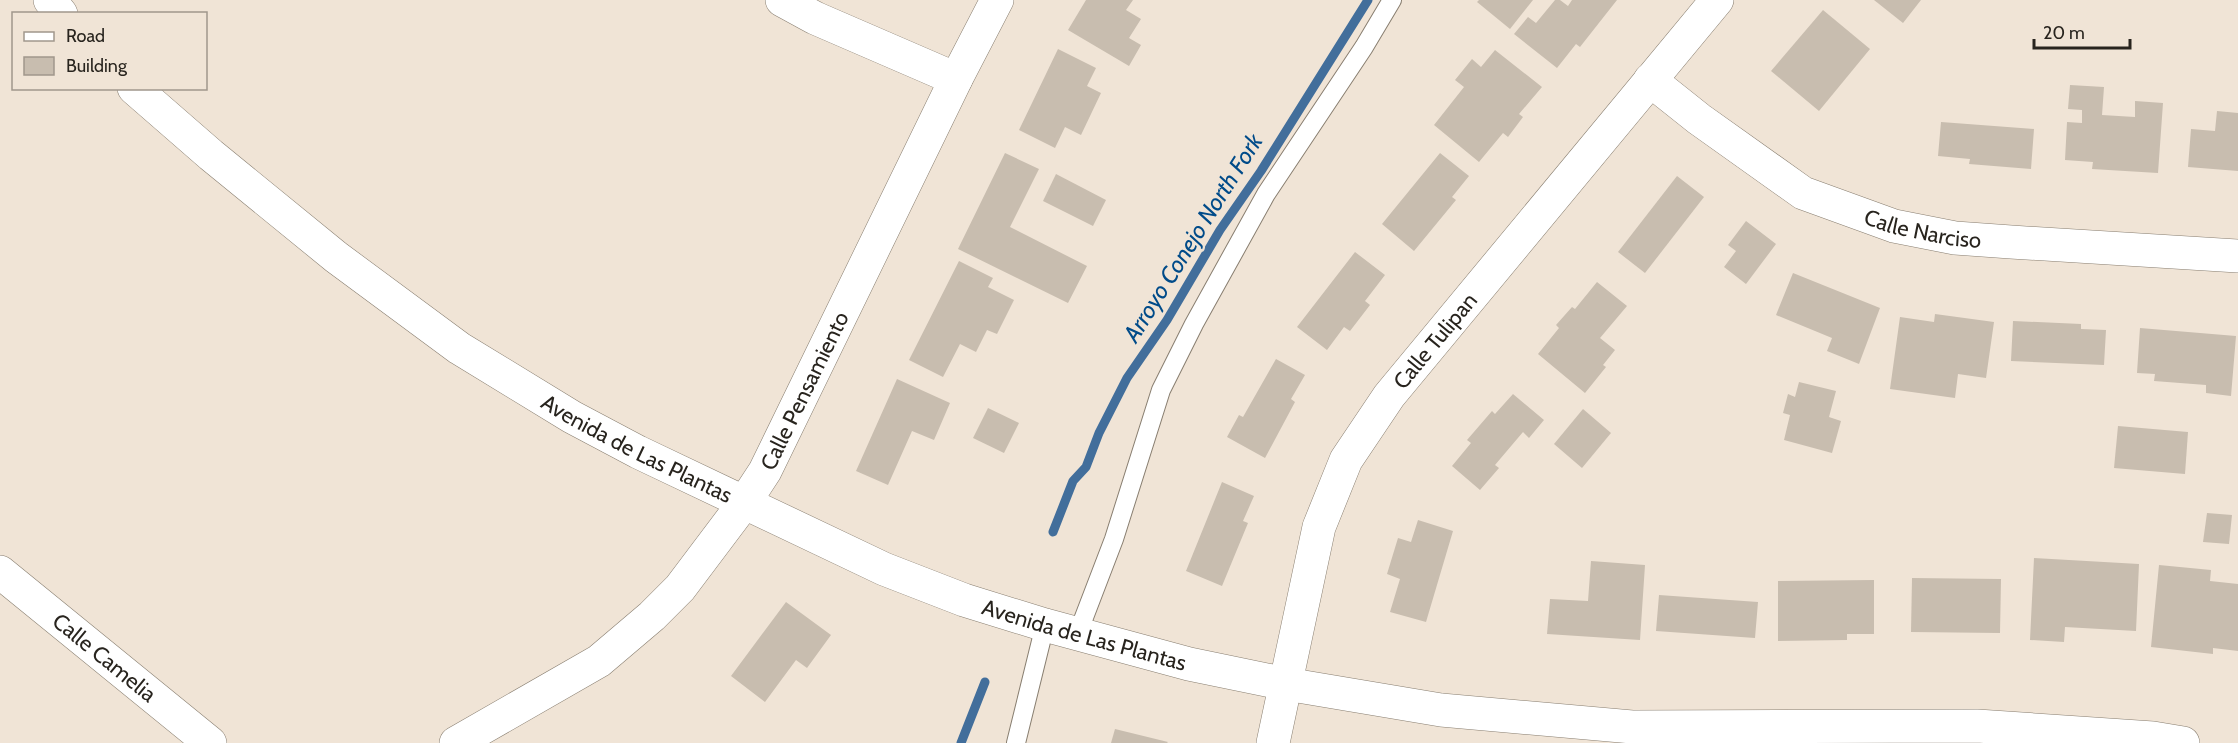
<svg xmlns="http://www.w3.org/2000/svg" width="2238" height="743" viewBox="0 0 2238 743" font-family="Cabin,sans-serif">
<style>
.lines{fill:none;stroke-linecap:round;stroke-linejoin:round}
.stream{stroke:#426e9b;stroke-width:9}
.building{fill:#c8bdaf}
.service-casing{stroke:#887e70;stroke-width:20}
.minor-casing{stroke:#887e70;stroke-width:34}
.tertiary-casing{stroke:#887e70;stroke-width:34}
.service{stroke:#fff;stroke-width:18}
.minor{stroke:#fff;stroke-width:33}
.tertiary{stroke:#fff;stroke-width:33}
.labels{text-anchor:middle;stroke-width:4.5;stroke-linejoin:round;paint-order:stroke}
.street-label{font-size:22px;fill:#28241e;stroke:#f0e4d6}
.water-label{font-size:24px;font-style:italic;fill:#004b89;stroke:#f0e4d6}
</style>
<rect width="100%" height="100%" fill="#f0e4d6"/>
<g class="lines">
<!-- stream -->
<g class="stream">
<polyline points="1053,532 1073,481 1086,467 1099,433 1127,378 1167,320 1220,230 1261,171 1368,0"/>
<polyline points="961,743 985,682"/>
</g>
</g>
<!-- building -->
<g class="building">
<polygon points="1086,0 1133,0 1126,10 1141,19 1129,38 1141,45 1129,66 1068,30"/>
<polygon points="1479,0 1533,0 1510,29 1477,2"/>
<polygon points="1555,0 1560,0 1568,6 1572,0 1617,0 1580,47 1576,44 1557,68 1514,34 1528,17 1536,23"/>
<polygon points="1874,0 1921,0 1903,23"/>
<polygon points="1823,10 1870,49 1819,111 1771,71"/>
<polygon points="1058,49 1096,68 1087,86 1101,93 1081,135 1065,127 1055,148 1019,130"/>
<polygon points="1495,50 1542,87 1519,114 1523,117 1508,137 1503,133 1479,162 1434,125 1464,87 1455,80 1472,59 1481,67"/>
<polygon points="2070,85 2104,87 2102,115 2135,117 2135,101 2163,103 2158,173 2092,169 2093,162 2065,160 2067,122 2082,123 2082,110 2068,109"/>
<polygon points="2217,111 2238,113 2238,171 2188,167 2191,129 2215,131"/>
<polygon points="1941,122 2034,129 2031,169 1969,164 1970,159 1938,156"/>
<polygon points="1005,153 1039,169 1010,227 1087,266 1068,303 958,249"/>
<polygon points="1440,153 1469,176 1452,197 1456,200 1414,251 1382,224"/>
<polygon points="1056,174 1106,200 1093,226 1043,201"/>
<polygon points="1677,176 1704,197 1645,273 1618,252"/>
<polygon points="1746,221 1776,244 1746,284 1724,267 1736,251 1728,245"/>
<polygon points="1355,252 1385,275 1365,301 1370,305 1350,331 1344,327 1327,350 1297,327"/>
<polygon points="959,261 993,278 988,287 1014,300 997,334 987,330 976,352 960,344 943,377 909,360"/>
<polygon points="1793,273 1880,308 1859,364 1827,351 1832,338 1776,315"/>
<polygon points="1597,282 1627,306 1600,338 1615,350 1603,365 1606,367 1585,393 1538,354 1559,328 1556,325 1572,307 1575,309"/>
<polygon points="1935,314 1994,322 1986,378 1958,374 1955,398 1890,389 1900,317 1934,322"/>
<polygon points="2013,321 2081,324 2081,329 2106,330 2104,365 2011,361"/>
<polygon points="2140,328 2236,336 2231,396 2206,393 2206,385 2154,381 2155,374 2137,373"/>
<polygon points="1276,359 1305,375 1291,399 1295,402 1265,458 1227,437 1239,415 1243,417"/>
<polygon points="897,379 950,403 934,440 912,431 888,485 856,471"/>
<polygon points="1799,382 1836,391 1829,417 1841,421 1832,453 1784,440 1790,415 1783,413 1788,394 1795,397"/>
<polygon points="1513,394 1544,420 1529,438 1523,432 1495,465 1499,468 1480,490 1452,466 1471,443 1467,440 1492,411 1495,414"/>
<polygon points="988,408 1019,423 1004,453 973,438"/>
<polygon points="1583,409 1611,433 1582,468 1554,444"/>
<polygon points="2118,426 2188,432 2185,474 2114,468"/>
<polygon points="1222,482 1254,496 1243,521 1248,523 1222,586 1186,571"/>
<polygon points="2207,513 2232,515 2229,544 2203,542"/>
<polygon points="1418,520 1453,531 1426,622 1390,612 1400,579 1387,574 1398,538 1411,542"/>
<polygon points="2034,558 2139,564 2136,631 2065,627 2064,642 2030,640"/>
<polygon points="1591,561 1645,565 1640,640 1547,634 1550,599 1588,601"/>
<polygon points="2159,565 2211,570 2210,581 2238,584 2238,651 2213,648 2213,654 2151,647"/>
<polygon points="1912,578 2001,579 2000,633 1911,632"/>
<polygon points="1874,580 1874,634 1847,634 1847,640 1778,641 1778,581"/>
<polygon points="1659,595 1758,602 1755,638 1656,631"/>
<polygon points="786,602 831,635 807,668 796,660 765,702 731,676"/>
<polygon points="1115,729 1168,742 1167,743 1111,743"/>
</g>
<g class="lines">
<defs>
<g id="service">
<polyline points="1078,633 1114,539 1161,390 1194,324 1266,194 1364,47 1392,0"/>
<polyline points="1016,743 1045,625"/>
</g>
<g id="minor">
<polyline points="782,0 815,18 956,79"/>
<path id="s1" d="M1650 80 1699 119 1803 193 1894 226 1955 238 2011 242 2238 256"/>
<path id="s2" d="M0 572 210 743"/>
<path id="s3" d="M456 743 599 661 652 616 680 588 744 503 765 471 956 79 997 0"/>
<path id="s4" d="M1273 743 1319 527 1346 460 1389 396 1717 0"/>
</g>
<g id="tertiary">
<polyline points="50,0 61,14"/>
<path id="s5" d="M134 88 211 155 336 257 459 348 572 417 638 452 884 569 964 600 1045 625 1189 664 1286 684 1441 710 1632 727 1977 726 2153 738 2183 743"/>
</g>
</defs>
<!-- service casing -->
<use href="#service" class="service-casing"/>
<!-- minor casing -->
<use href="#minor" class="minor-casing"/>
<!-- tertiary casing -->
<use href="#tertiary" class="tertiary-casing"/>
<!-- service -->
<use href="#service" class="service"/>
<!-- minor -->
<use href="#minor" class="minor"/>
<!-- tertiary -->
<use href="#tertiary" class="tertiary"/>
</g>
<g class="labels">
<!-- street labels -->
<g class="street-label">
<text dy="8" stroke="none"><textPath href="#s1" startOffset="316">Calle Narciso</textPath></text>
<text dy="8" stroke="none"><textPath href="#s4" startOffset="442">Calle Tulipan</textPath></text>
<text dy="8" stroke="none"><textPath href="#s3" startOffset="508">Calle Pensamiento</textPath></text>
<text dy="8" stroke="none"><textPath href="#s5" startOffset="621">Avenida de Las Plantas</textPath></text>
<text dy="8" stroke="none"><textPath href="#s5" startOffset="1107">Avenida de Las Plantas</textPath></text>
<text dy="8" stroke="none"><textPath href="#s2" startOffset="135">Calle Camelia</textPath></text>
</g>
<!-- water labels -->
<g class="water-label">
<text transform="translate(1193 238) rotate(-58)" y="8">Arroyo Conejo North Fork</text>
</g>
</g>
<!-- legend -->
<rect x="12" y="12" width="195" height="78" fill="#f0e4d6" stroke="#a0978c" stroke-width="1.5"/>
<rect x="24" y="32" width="30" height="9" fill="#ffffff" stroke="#a0978c" stroke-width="1.5"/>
<text x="66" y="42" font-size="18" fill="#28241e">Road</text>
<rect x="24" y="57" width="30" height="18" fill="#c8bdaf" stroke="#a0978c" stroke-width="1.5"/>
<text x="66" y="72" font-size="18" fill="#28241e">Building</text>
<!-- scale -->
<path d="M2034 39v9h96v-9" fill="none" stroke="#28241e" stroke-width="3"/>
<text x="2043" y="39" font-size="18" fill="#28241e" stroke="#f0e4d6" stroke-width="4.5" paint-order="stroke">20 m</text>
</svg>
